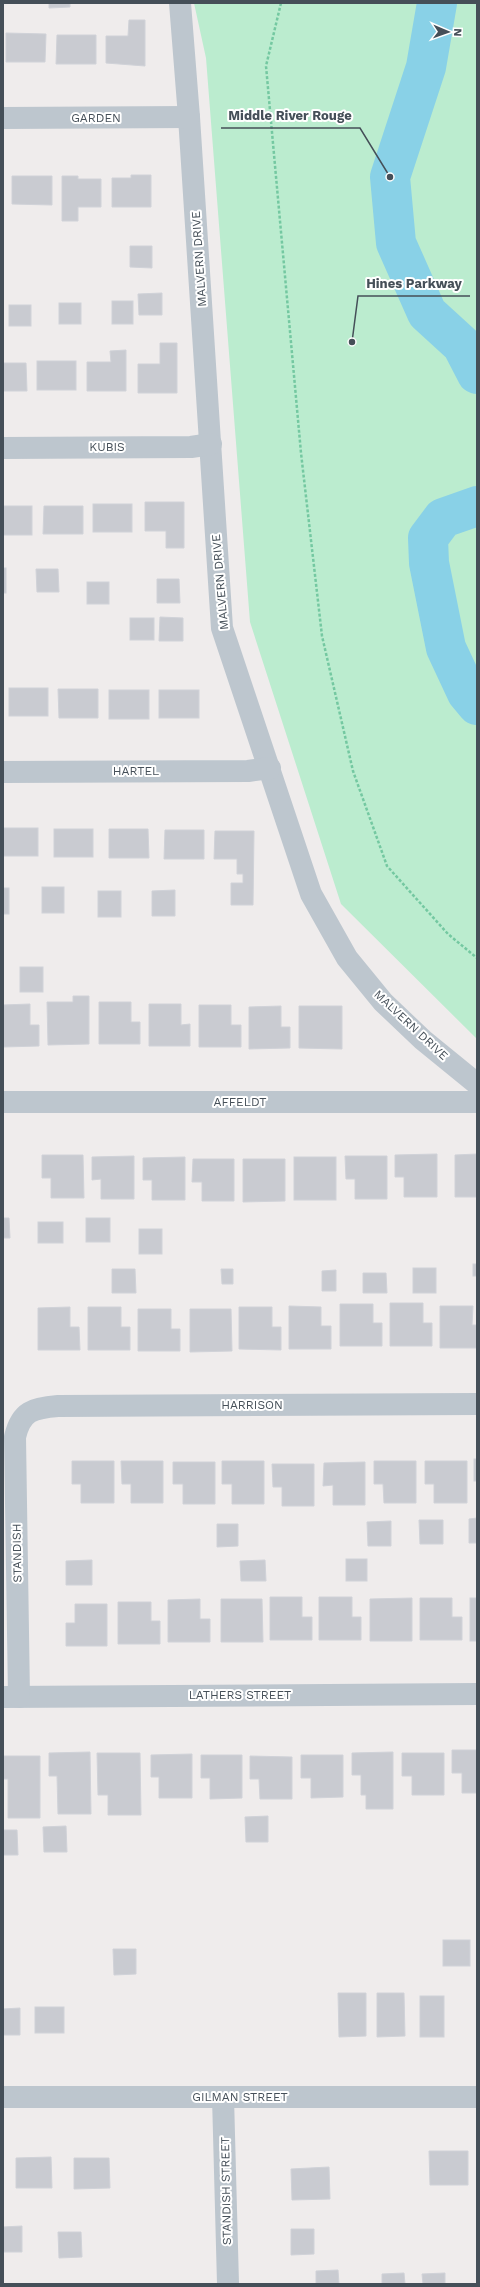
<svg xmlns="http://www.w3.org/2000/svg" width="480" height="2287" viewBox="0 0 480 2287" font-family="'Work Sans',sans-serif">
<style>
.green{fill:#bbeccf}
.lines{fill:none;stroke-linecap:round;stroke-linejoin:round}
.river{stroke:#89d1e7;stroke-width:40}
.building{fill:#c9cbd1;stroke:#d0d2d8}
.path{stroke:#74c8a1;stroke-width:2.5;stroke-dasharray:3 2;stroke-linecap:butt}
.minor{stroke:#bdc6ce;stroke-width:22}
.labels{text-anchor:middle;stroke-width:4;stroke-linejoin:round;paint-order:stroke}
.street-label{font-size:12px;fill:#454f58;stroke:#fff}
.leader{fill:none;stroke:#454f58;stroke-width:1.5}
.callout-dot{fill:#454f58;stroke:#fff;stroke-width:1.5}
.callout-label{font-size:13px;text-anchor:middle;font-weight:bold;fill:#454f58;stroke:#fff;stroke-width:4;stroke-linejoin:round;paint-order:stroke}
</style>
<rect width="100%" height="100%" fill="#efecec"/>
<!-- green -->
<polygon class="green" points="194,3 477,3 477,1039 341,904 250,622 206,58"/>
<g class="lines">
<!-- river -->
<g class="river">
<polyline points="437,3 426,67 390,177 396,243 427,313 462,345 477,374"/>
<polyline points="477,506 443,518 428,538 429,563 446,648 467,693 477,705"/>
</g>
</g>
<!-- building -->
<g class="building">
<polygon points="49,3 70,3 70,7 49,8"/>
<polygon points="129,20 145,20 145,66 106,63 106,36 128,36"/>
<polygon points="6,33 46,34 45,62 6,62"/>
<polygon points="57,35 96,35 96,64 56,64"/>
<polygon points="131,175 151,175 151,207 112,207 112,178 131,178"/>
<polygon points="12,176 52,176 52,205 12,204"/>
<polygon points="62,176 78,176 78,179 101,179 101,207 78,207 78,221 62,221"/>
<polygon points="130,246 152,246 152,268 130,267"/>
<polygon points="162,293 162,315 139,315 138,294"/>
<rect x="112" y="301" width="21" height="23"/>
<rect x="59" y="303" width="22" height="21"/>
<rect x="9" y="305" width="22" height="21"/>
<polygon points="160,343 177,343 177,393 138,393 138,364 160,364"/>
<polygon points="126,350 126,391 87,391 87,362 111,362 110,351"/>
<rect x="37" y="361" width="39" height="29"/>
<polygon points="3,363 26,363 27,391 3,391"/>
<polygon points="145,502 184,502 184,548 166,548 166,531 145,531"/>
<rect x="93" y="504" width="39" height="28"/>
<rect x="3" y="506" width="29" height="29"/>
<polygon points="44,506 83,506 83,534 43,534"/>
<rect x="3" y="568" width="3" height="25"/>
<polygon points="36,569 58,569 59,592 37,592"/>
<polygon points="157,579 179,579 180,603 157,603"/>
<rect x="87" y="582" width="22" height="22"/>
<polygon points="160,617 183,618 183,641 159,641"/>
<rect x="130" y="618" width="24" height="22"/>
<rect x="9" y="688" width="39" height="28"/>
<polygon points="58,689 98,689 98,718 59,718"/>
<rect x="109" y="690" width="40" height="29"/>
<rect x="159" y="690" width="40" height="28"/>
<rect x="3" y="828" width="35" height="28"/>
<rect x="54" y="829" width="39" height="28"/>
<polygon points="109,829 148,829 149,858 109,858"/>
<polygon points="165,830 204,830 204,859 164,859"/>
<polygon points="215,831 254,831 253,905 231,905 231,883 243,883 243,874 237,874 237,859 214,859"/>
<rect x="42" y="887" width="22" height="26"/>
<rect x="3" y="888" width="6" height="26"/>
<polygon points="175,890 175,916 152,916 152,891"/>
<rect x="98" y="891" width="23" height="26"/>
<rect x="20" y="967" width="23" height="25"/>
<polygon points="73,996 89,996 89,1044 48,1045 47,1002 73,1002"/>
<polygon points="99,1002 131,1002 131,1022 140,1022 140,1044 99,1044"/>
<polygon points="30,1004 30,1025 39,1025 39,1046 3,1047 3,1005"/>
<polygon points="149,1004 181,1004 181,1025 190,1024 190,1046 149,1046"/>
<polygon points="199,1005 231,1005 231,1025 241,1025 241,1047 199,1047"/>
<polygon points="281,1006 281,1027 290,1027 290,1048 249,1049 249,1007"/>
<polygon points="299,1006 342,1006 342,1049 299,1048"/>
<polygon points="437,1154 437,1197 404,1197 404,1177 395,1177 395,1155"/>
<polygon points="477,1154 477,1197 455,1197 455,1155"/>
<polygon points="42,1155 83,1155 84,1198 51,1198 51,1178 42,1178"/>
<polygon points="134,1156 134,1199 101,1199 101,1179 92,1180 92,1157"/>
<polygon points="345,1156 387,1156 387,1199 355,1199 355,1179 346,1179"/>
<polygon points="185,1157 185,1200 152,1200 152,1180 143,1180 143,1158"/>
<rect x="294" y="1157" width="42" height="43"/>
<polygon points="193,1159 234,1159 234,1201 202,1201 202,1182 192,1182"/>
<polygon points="243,1159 285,1159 285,1201 243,1202"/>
<polygon points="3,1218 9,1218 10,1238 3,1238"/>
<rect x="86" y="1218" width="24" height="24"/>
<rect x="38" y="1222" width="25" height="21"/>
<rect x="139" y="1229" width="23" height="25"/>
<rect x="473" y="1264" width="4" height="12"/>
<rect x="413" y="1268" width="23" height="25"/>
<polygon points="112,1269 135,1269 136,1293 112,1293"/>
<polygon points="221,1269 233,1269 233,1284 222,1284"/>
<polygon points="336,1270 336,1291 322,1291 322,1271"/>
<polygon points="363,1273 386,1273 387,1293 363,1293"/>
<polygon points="390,1303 423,1303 423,1323 432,1323 432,1346 390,1346"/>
<polygon points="340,1304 373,1304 373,1323 382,1323 382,1346 340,1346"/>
<polygon points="289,1306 321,1307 321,1326 331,1326 331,1349 289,1349"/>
<polygon points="440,1306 473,1306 472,1325 477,1325 477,1348 440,1348"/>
<polygon points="70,1307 70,1327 79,1327 80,1350 38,1350 38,1308"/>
<polygon points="88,1307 121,1307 121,1327 130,1327 130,1350 88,1350"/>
<polygon points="239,1307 272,1307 272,1327 281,1327 281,1350 239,1349"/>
<polygon points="138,1309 171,1309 171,1329 180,1329 180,1351 138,1351"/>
<polygon points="190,1309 231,1309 232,1351 190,1352"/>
<rect x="474" y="1459" width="3" height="22"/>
<polygon points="72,1461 114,1461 114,1503 81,1503 81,1484 72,1484"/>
<polygon points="121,1461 163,1461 163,1503 131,1503 131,1484 122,1484"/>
<polygon points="222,1461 264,1461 264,1504 232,1504 232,1484 222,1484"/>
<polygon points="374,1461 416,1461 416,1503 384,1503 383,1484 374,1484"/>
<polygon points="425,1461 467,1461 467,1503 434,1503 434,1484 425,1484"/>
<polygon points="173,1462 215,1462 215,1504 183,1504 183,1484 173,1484"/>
<polygon points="365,1462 365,1505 333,1505 333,1485 323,1486 324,1463"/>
<polygon points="272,1464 314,1464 314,1506 282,1506 282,1487 273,1487"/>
<polygon points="477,1518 477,1543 469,1543 469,1519"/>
<polygon points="419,1520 443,1520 443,1544 420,1544"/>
<polygon points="391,1521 391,1546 368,1546 367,1522"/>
<polygon points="217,1524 238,1524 238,1546 217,1547"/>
<rect x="346" y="1559" width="21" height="22"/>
<polygon points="92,1560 92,1585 66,1585 66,1561"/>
<polygon points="265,1560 266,1581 241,1581 240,1561"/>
<polygon points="270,1597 302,1597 302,1617 312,1617 312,1640 270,1640"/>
<polygon points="319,1597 352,1597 352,1617 361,1617 361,1640 319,1640"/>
<polygon points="412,1598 412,1641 370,1641 370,1599"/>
<polygon points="420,1598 452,1598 452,1617 462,1617 462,1640 420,1640"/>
<rect x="470" y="1598" width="7" height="43"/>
<polygon points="200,1599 200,1619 210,1619 210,1642 168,1642 168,1600"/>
<polygon points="221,1599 262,1599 263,1642 221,1642"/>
<polygon points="118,1602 151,1602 151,1621 160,1621 160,1644 118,1644"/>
<polygon points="75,1604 107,1604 107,1646 66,1646 66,1623 75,1623"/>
<polygon points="452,1750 477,1750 477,1793 462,1793 462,1773 452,1773"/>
<polygon points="90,1752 91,1814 58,1814 57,1776 49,1776 49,1753"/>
<polygon points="393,1752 393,1809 366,1809 366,1795 361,1795 361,1775 352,1775 352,1753"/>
<polygon points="97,1753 140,1753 141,1815 108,1815 108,1795 98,1795"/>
<polygon points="402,1753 444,1753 444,1795 412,1795 412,1776 402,1776"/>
<polygon points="192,1754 192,1798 159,1798 159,1777 151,1777 151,1755"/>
<polygon points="201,1755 242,1755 242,1798 210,1799 210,1778 201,1778"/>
<polygon points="301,1755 343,1755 343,1797 311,1798 311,1778 301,1778"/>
<polygon points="3,1756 40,1756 40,1818 8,1818 8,1779 3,1779"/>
<polygon points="250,1756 292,1757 292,1799 260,1799 259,1779 250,1779"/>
<polygon points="268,1816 268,1842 246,1842 245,1817"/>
<polygon points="66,1826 67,1852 44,1852 43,1827"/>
<polygon points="3,1830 17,1830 18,1855 3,1855"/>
<rect x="443" y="1940" width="27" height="26"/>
<polygon points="113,1949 136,1949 136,1974 114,1975"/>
<polygon points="338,1993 366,1993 366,2036 339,2037"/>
<polygon points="377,1993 404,1993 405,2036 377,2037"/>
<rect x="420" y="1996" width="24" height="41"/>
<rect x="35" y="2007" width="29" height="26"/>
<polygon points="20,2008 20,2035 3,2035 3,2009"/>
<polygon points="429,2151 468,2151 468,2185 430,2185"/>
<polygon points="51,2157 52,2188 16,2188 16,2158"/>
<polygon points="74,2158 109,2158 110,2188 74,2189"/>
<polygon points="329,2167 330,2199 292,2200 291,2169"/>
<polygon points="22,2226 22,2252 3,2252 3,2227"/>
<polygon points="291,2229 314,2229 314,2254 291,2255"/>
<polygon points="58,2232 81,2232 82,2257 59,2258"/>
<polygon points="338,2270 339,2284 316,2284 316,2271"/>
<polygon points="404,2273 405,2284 382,2284 382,2274"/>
<polygon points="445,2273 445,2284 423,2284 422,2274"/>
</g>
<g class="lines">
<!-- path -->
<polyline class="path" points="281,3 266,66 301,453 322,636 353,771 387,866 448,934 477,958"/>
<!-- minor -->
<g class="minor">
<polyline points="180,3 189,117 222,628 311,894 347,958 383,1002 423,1040 477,1084"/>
<polyline points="3,118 189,117"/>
<polyline points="3,448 191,447 211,444"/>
<polyline points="3,772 248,771 270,768"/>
<polyline points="3,1102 477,1102"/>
<polyline points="3,1697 477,1694"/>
<path d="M19 1697 15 1437C21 1411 33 1408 58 1406L477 1404"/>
<polyline points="3,2097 477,2097"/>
<polyline points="223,2097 228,2284"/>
</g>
</g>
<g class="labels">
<!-- street labels -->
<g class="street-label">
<text x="96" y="122">GARDEN</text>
<text transform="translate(199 259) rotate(-94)" y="4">MALVERN DRIVE</text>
<text x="107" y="451">KUBIS</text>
<text transform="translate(220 582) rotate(-95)" y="4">MALVERN DRIVE</text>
<text x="136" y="775">HARTEL</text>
<text transform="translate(411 1025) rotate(43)" y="4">MALVERN DRIVE</text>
<text x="240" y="1106">AFFELDT</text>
<text x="252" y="1409">HARRISON</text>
<text transform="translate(17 1553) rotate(-91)" y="4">STANDISH</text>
<text x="240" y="1699">LATHERS STREET</text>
<text x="240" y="2101">GILMAN STREET</text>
<text transform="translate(226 2191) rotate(-91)" y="4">STANDISH STREET</text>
</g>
</g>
<!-- callouts -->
<path class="leader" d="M390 177L360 128H221M352 342L358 296H470"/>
<g class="callout-dot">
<circle cx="390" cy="177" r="4"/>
<circle cx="352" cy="342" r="4"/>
</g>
<g class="callout-label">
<text x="290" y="120">Middle River Rouge</text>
<text x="414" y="288">Hines Parkway</text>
</g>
<!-- border -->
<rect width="480" height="2287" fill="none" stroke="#454f58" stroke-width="8"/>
<!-- north arrow -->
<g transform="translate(448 32) rotate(92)" stroke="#ffffff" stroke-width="3" paint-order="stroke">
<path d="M0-3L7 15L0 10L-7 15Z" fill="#454f58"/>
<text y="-6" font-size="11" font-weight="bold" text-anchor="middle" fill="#454f58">N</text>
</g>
</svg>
